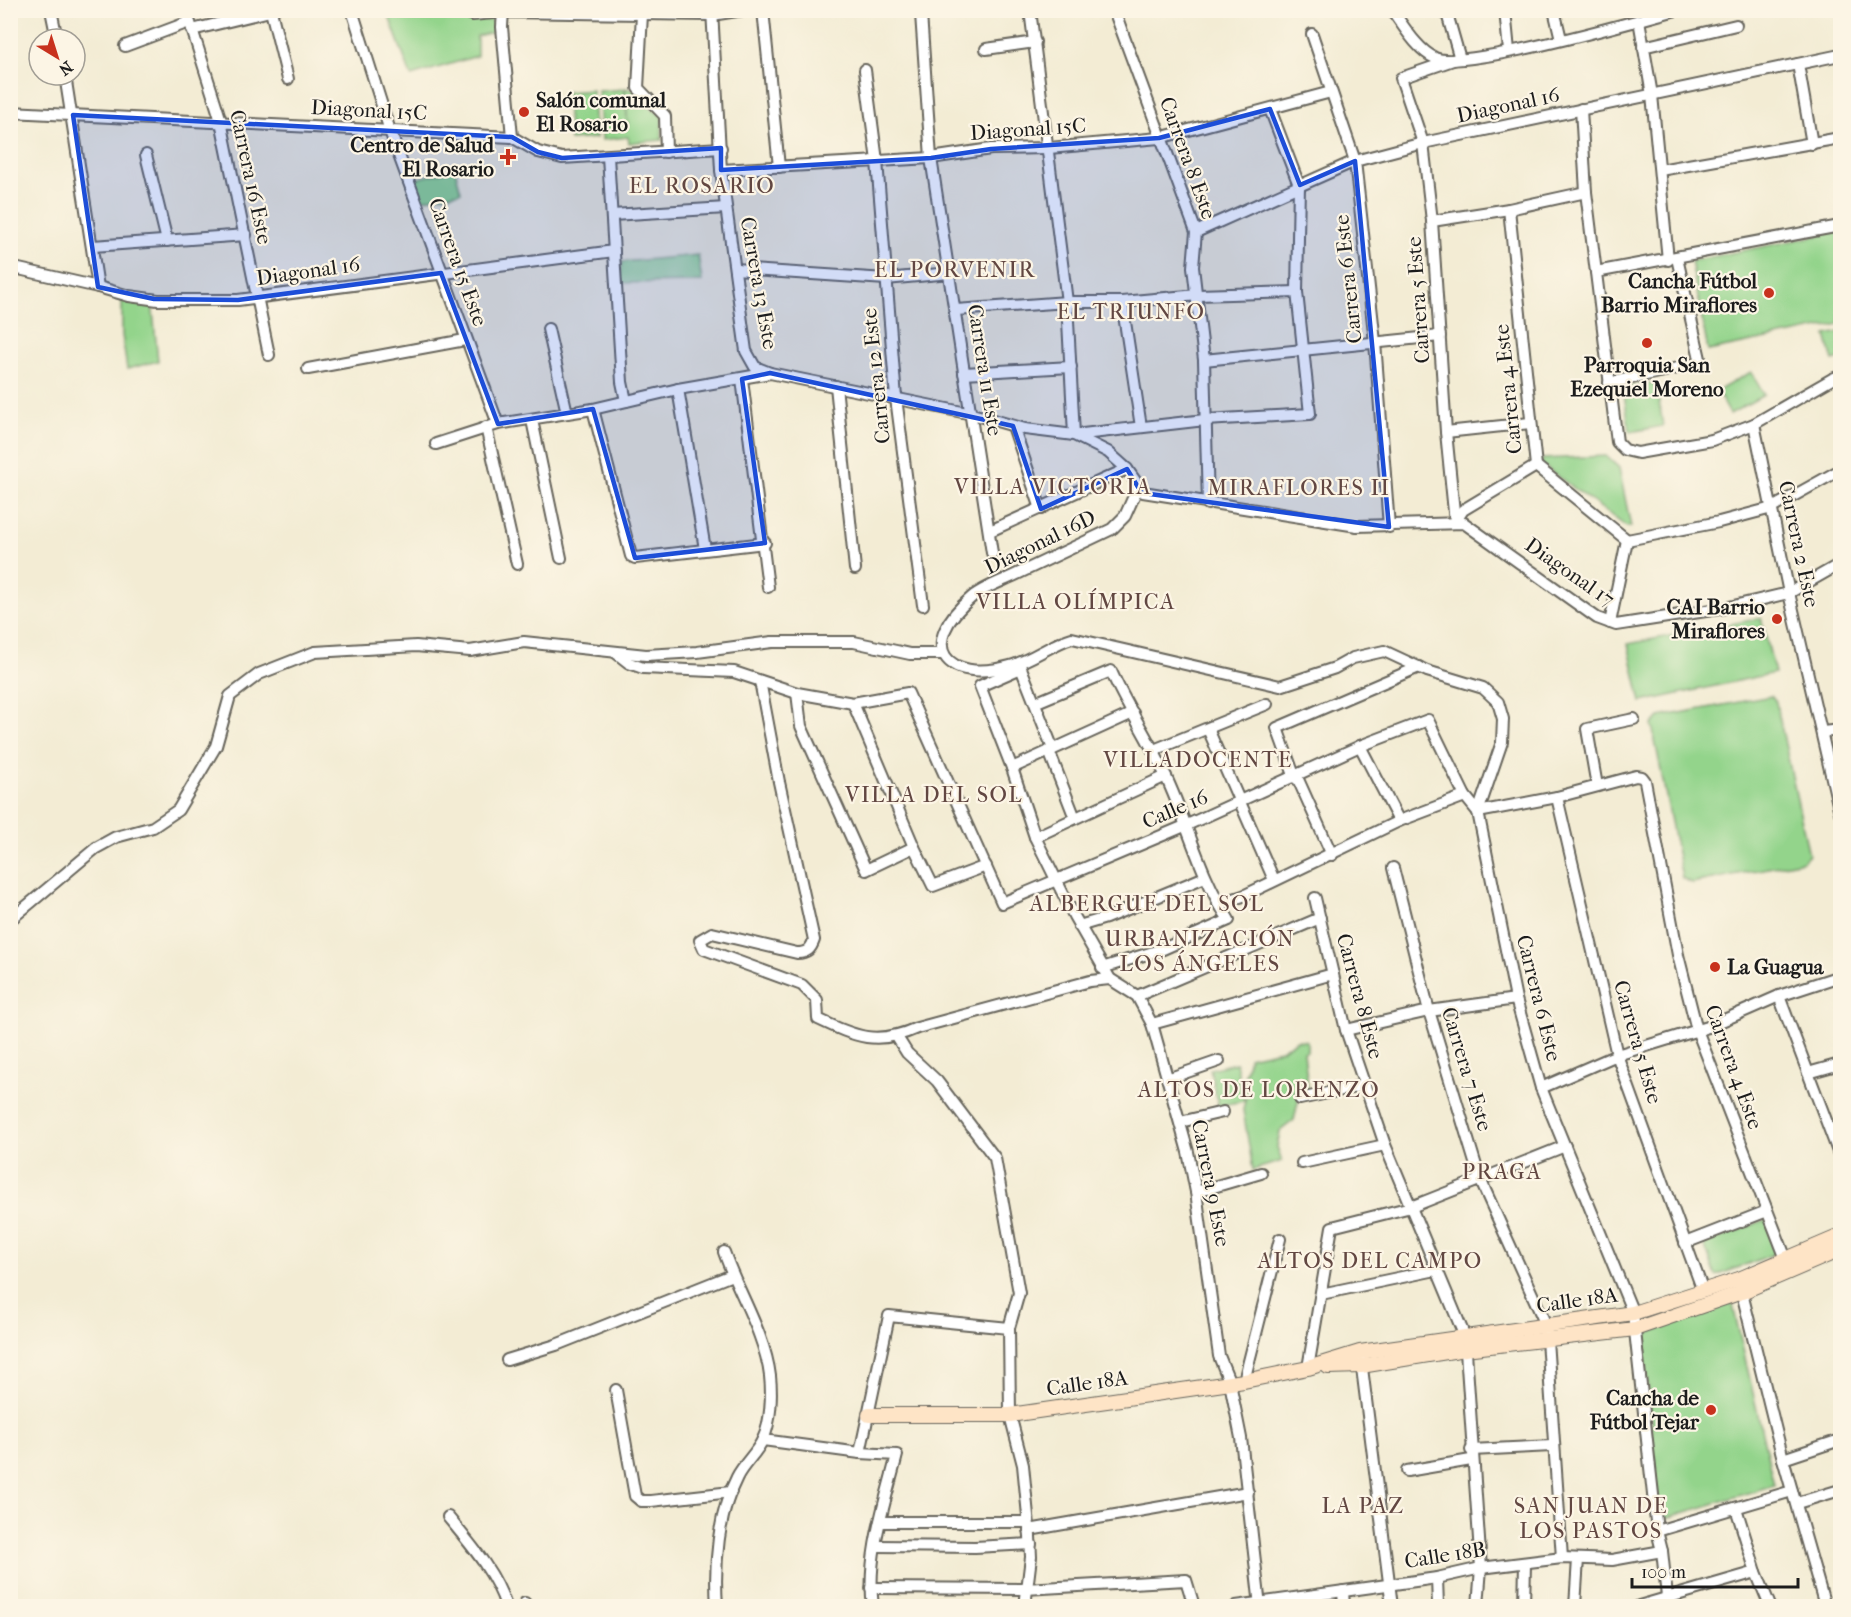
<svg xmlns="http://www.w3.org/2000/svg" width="1851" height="1617" viewBox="0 0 1851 1617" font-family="'IM FELL French Canon',serif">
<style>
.green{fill:#93d48b;stroke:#587854;stroke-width:1.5}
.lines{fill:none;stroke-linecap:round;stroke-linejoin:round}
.street-casing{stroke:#67655c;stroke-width:14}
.secondary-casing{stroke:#67655c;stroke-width:16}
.street{stroke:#fff;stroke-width:10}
.secondary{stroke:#fee4c6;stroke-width:14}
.marked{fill:#1d4ed8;fill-opacity:0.2;stroke:#1d4ed8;stroke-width:4.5;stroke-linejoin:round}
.poi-dot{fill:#c8321e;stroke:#fcf5e5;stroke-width:2}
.labels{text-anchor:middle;stroke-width:4.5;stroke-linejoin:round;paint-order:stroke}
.poi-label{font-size:21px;font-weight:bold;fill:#1c1c1c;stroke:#fcf5e5;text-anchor:end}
.street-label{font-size:21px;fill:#1c1c1c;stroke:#fcf5e5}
.neighbourhood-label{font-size:22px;letter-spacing:1.5px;fill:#624742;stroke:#fcf5e5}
</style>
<rect width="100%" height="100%" fill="#fcf5e5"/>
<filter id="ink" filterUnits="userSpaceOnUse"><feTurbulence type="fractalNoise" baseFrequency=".0167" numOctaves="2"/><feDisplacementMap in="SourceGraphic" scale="12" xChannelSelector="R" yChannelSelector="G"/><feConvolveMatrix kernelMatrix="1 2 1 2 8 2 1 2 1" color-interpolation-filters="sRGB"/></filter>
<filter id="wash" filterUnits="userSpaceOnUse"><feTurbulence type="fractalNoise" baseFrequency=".008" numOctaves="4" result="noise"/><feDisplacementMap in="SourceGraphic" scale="24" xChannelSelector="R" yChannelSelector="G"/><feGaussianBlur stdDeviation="1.35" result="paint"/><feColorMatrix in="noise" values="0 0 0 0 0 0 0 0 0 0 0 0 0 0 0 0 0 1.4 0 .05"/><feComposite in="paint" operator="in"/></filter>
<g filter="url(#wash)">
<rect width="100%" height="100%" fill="#f3ecd4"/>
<!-- green -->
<g class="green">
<polygon points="387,11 445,11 470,19 492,20 494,32 477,36 477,56 411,76"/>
<polygon points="625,88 634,90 640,100 662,116 662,140 629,143 628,137 602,140 598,91 624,89 628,126"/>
<polygon points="592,90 596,138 570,140 566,92"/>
<polygon points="455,169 461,192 420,200 411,180"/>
<polygon points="1840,231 1840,324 1708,351 1691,261"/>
<polygon points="698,255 702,282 620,283 622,262"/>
<polygon points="122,299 152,302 158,361 127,369 122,335"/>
<polygon points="1840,332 1840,359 1833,361 1826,335"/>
<polygon points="1751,372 1764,395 1730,414 1717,391"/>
<polygon points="1656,382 1663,426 1630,432 1623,388"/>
<polygon points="1606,456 1619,468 1631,527 1627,527 1541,464 1542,459"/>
<polygon points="1761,618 1775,673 1641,702 1628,644"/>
<polygon points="1771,696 1776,702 1809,855 1803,861 1692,883 1682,878 1652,725 1659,717"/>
<polygon points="1297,1040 1307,1041 1307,1051 1304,1052 1308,1089 1300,1093 1294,1120 1280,1131 1277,1147 1282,1161 1253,1170 1243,1110 1246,1096 1244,1078 1249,1057 1281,1050"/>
<polygon points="1236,1063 1244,1101 1218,1106 1210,1069"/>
<polygon points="1767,1219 1779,1252 1716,1276 1704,1244"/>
<polygon points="1732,1301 1774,1485 1660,1520 1643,1335"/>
</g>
</g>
<g filter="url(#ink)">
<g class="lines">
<defs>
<g id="street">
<polyline points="51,10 57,39"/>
<polyline points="186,10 221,121 269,355"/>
<polyline points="352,10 390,131 498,424"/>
<polyline points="460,10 472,15 503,12 712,15 743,10"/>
<polyline points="503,10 502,27 512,137"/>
<polyline points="712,10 721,170 746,351 755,367 770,373 972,414 1025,429 1074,435 1205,420 1310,414 1297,292 1299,185 1270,109"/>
<polyline points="763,10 779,167"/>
<polyline points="1030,10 1067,302 1074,435 1108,452 1127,469 1143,492 1357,526 1464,523 1597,618 1616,625 1725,608 1789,593 1840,564"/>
<polyline points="1114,10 1196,232 1193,267 1204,360 1208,504"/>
<path d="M1392 10C1403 25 1417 50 1435 58 1464 70 1636 21 1676 10"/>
<polyline points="1446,10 1460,59"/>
<polyline points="1505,10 1509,51"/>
<polyline points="1554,10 1561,39"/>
<polyline points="10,11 11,10"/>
<polyline points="271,11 288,79"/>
<polyline points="642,14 638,88 665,116 666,152"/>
<polyline points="921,14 931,158 992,553"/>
<polyline points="1639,20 1652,95 1668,260"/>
<polyline points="192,30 274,10"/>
<polyline points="1312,34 1355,161 1375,342 1389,527"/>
<polyline points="125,46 189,22"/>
<polyline points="1643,47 1736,25"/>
<polyline points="986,49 1035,42"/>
<polyline points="1798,64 1812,144"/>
<polyline points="865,70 877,161 896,398 923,605"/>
<polyline points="65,75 98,287"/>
<polyline points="1581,109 1586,192 1617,442 1625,450 1638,453 1712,440 1754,424 1832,379 1840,376"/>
<polyline points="10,112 512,137 538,152 562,158 721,148"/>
<polyline points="146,155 167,241"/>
<polyline points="608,156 622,382 626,401"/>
<polyline points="721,170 931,158 991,149 1049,148 1159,138 1331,92"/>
<polyline points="1660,170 1840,138"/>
<polyline points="1509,209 1536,466"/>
<polyline points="612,215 726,208"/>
<polyline points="1432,221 1509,209 1586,192"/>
<polyline points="1196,232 1355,161 1423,143 1840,55"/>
<polyline points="93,246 246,235"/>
<polyline points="10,267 98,287 129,296 158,300 238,300 614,251"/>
<polyline points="735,269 886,279 950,273"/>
<polyline points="1596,272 1840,226"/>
<polyline points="1122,302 1141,427"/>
<polyline points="956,310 1067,302 1122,302 1198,295 1297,292"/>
<polyline points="548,329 567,413"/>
<polyline points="1204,360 1440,336"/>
<polyline points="308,369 465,340"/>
<polyline points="964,373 1071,367"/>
<polyline points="742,379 768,587"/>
<polyline points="1609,383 1701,363 1677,258"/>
<polyline points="836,386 855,569"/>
<polyline points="678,389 705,549"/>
<polyline points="593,409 631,556 635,558 765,543"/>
<polyline points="532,420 561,558"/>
<polyline points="1754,424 1789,593 1840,813"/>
<polyline points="1013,426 1041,509"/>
<polyline points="486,427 517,564"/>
<polyline points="1446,432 1530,423"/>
<polyline points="436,444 498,424 593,409 678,389 770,373"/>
<polyline points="1536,466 1627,540 1719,522 1772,508 1840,470"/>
<path d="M1138 487 1125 516 1112 529C1079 545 1046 560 1013 576 1000 582 983 588 972 597 915 645 945 684 1010 666 1032 660 1051 644 1072 638L1280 686 1335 668 1353 658 1384 651 1427 671 1483 688 1498 702 1503 719 1502 742 1478 812 1516 999 1541 1088 1633 1313 1657 1531 1662 1551 1668 1606"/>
<polyline points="1455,522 1446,432 1432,221 1423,143 1401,78 1456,59"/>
<polyline points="1455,522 1463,510 1536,466"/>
<polyline points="990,531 1127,469"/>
<polyline points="1610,623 1627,540"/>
<polyline points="615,652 629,663 643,668 734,672 797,693 853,703 908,693 1002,903 1187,825 1360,746 1428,720 1465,796 1478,812"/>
<path d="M760 681 779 782 814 940C811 949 807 953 797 953L712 933 700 940 704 949 802 985 817 1000 818 1019C856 1037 877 1046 917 1028L1090 981 1110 979"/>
<polyline points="797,693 801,726 866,870 914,847"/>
<path d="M1037 702 1111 671C1127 708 1150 740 1166 777 1188 824 1200 876 1229 920L1163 949 1102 968"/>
<polyline points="853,703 914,847 933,886 986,866"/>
<polyline points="1208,729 1274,880"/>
<polyline points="1823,732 1840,730"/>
<polyline points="1360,746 1399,821"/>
<polyline points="1053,749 1021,668 980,686 1012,768 1035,837 1074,916 1110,979 1137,996 1152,1024 1188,1152 1196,1192 1219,1356 1230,1383 1241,1438 1260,1606"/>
<polyline points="1154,750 1267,704"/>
<polyline points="1049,751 1075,818"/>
<polyline points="1012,768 1133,713"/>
<polyline points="1297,777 1332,855"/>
<polyline points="1295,778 1277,728 1419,667"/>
<polyline points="1597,786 1587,729 1634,719"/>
<polyline points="1557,797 1617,1055 1703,1291"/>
<polyline points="1478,812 1557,797 1636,776 1642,777 1645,781 1678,955 1697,1030 1786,1259"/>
<polyline points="1035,837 1166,776"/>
<polyline points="1393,868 1429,1011 1480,1179 1546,1325 1562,1558"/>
<polyline points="1315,898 1346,1030 1385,1145 1465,1337 1481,1568 1478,1606"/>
<polyline points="1218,904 1243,896 1399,821 1465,796"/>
<polyline points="10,920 96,848 116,837 153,827 178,810 216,746 230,696 259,674 315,652 416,646 470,651 524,642 646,655 697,652 772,642 854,642 910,654 942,654"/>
<polyline points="1079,926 1106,918 1205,877"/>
<polyline points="1137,996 1320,918"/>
<polyline points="1779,996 1840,1157"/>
<polyline points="1152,1024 1333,974"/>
<polyline points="1346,1030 1429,1011 1516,999"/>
<polyline points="897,1037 907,1053 937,1081 995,1158 1019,1293 1009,1328 1010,1415 1023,1465 1030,1536 1031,1557 1025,1606"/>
<polyline points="1808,1073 1840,1064"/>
<polyline points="1167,1079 1219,1061"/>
<polyline points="1541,1088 1617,1055 1708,1027 1779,996 1840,976"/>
<polyline points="1300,1099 1365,1085"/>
<polyline points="1180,1122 1223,1112"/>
<polyline points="1302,1163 1385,1145"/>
<polyline points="1196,1192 1261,1173"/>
<polyline points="1685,1243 1767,1211"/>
<polyline points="1740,1285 1783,1459 1825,1606"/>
<polyline points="1321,1294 1436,1270"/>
<polyline points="507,1360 556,1345 732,1275"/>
<polyline points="1361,1360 1392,1606"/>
<polyline points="1308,1368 1332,1227 1411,1207 1565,1146"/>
<polyline points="1244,1381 1280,1239"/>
<polyline points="616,1390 635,1496 641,1501 651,1501 731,1492"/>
<path d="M763 1440 860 1453 897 1455C885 1503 866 1557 873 1606"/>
<polyline points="1471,1450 1552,1446"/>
<polyline points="860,1453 889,1316 1009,1328"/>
<polyline points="1783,1459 1840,1440"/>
<polyline points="1407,1471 1471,1460"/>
<polyline points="1797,1503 1840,1490"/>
<polyline points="1736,1508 1756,1572 1770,1606"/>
<path d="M448 1517C471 1545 495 1572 506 1606"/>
<polyline points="880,1522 1028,1522"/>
<polyline points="1029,1530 1248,1492"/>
<polyline points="1657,1531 1792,1491"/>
<polyline points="877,1546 975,1547 1031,1544"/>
<polyline points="1437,1578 1438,1606"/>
<polyline points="871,1588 1025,1589 1186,1580 1194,1606"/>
<polyline points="1343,1591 1344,1606"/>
<polyline points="525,1603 526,1606"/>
<path d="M717 1606C714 1565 718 1514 737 1477 744 1463 757 1453 763 1439 771 1423 772 1394 770 1376 765 1334 738 1292 724 1252"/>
<polyline points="1236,1606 1437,1578 1481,1568 1562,1558 1612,1560 1662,1551"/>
<polyline points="1524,1606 1525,1564"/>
<polyline points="1575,1606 1578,1559"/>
<polyline points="1639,1606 1756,1572"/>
<polyline points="1837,1606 1840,1605"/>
</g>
<g id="secondary">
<polyline points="1328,1367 1361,1366 1465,1349 1635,1329 1742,1292 1840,1250"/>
<polyline points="869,1415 1010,1415 1244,1381 1308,1368 1360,1352 1633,1313 1739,1279 1840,1236"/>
</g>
</defs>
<!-- street casing -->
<use href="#street" class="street-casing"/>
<!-- secondary casing -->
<use href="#secondary" class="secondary-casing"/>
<!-- street -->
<use href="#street" class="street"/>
<!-- secondary -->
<use href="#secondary" class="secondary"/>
</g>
</g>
<!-- marked area -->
<path class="marked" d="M1270 109 1300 185 1355 161 1389 527 1150 494 1138 487 1127 469 1041 509 1013 426 770 373 742 379 765 543 635 558 593 409 498 424 441 273 238 300 154 299 98 287 73 115 512 137 538 152 562 158 721 148V170L931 158 991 149 1159 138Z"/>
<!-- markers -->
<g class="poi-dot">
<circle cx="524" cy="112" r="6"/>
<path d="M505 148h6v6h6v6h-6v6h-6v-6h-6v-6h6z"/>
<circle cx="1769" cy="293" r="6"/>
<circle cx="1647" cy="343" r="6"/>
<circle cx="1777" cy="619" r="6"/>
<circle cx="1715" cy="967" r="6"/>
<circle cx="1711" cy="1410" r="6"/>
</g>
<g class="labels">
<!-- poi labels -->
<g class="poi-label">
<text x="536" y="107" text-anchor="start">Salón comunal<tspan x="536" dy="24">El Rosario</tspan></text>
<text x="494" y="152">Centro de Salud<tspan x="494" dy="24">El Rosario</tspan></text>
<text x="1757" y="288">Cancha Fútbol<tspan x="1757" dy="24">Barrio Miraflores</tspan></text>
<text x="1647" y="372" text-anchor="middle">Parroquia San<tspan x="1647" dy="24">Ezequiel Moreno</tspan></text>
<text x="1765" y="614">CAI Barrio<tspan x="1765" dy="24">Miraflores</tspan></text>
<text x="1727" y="974" text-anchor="start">La Guagua</text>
<text x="1699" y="1405">Cancha de<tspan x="1699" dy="24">Fútbol Tejar</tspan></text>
</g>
<!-- street labels -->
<g class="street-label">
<text transform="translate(1508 105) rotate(-12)" y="7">Diagonal 16</text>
<text transform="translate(369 110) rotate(3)" y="7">Diagonal 15C</text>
<text transform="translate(1028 129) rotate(-4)" y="7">Diagonal 15C</text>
<text transform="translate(1188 158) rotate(70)" y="7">Carrera 8 Este</text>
<text transform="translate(251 177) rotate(78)" y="7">Carrera 16 Este</text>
<text transform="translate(458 262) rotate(70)" y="7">Carrera 15 Este</text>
<text transform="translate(308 271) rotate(-8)" y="7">Diagonal 16</text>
<text transform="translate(1348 279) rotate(-96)" y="7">Carrera 6 Este</text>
<text transform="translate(759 283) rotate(80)" y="7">Carrera 13 Este</text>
<text transform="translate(1418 300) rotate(-94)" y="7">Carrera 5 Este</text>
<text transform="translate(985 370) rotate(81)" y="7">Carrera 11 Este</text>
<text transform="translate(876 376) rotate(-96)" y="7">Carrera 12 Este</text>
<text transform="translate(1508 389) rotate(-96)" y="7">Carrera 4 Este</text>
<text transform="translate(1040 542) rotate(-26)" y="7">Diagonal 16D</text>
<text transform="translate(1799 544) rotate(78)" y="7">Carrera 2 Este</text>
<text transform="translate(1570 572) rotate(35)" y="7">Diagonal 17</text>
<text transform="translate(1175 809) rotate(-23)" y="7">Calle 16</text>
<text transform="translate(1360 996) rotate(75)" y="7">Carrera 8 Este</text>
<text transform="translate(1539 998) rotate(76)" y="7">Carrera 6 Este</text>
<text transform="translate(1638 1042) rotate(74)" y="7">Carrera 5 Este</text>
<text transform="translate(1734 1067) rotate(70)" y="7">Carrera 4 Este</text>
<text transform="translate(1467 1069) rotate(73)" y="7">Carrera 7 Este</text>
<text transform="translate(1211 1183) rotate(79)" y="7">Carrera 9 Este</text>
<text transform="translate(1577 1300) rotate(-8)" y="7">Calle 18A</text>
<text transform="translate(1087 1383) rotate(-8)" y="7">Calle 18A</text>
<text transform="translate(1445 1555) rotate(-9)" y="7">Calle 18B</text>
</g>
<!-- neighbourhood labels -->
<g class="neighbourhood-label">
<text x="702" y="193">EL ROSARIO</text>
<text x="955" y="277">EL PORVENIR</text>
<text x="1131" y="319">EL TRIUNFO</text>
<text x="1053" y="494">VILLA VICTORIA</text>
<text x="1299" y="495">MIRAFLORES II</text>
<text x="1076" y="609">VILLA OLÍMPICA</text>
<text x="1198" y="767">VILLADOCENTE</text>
<text x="934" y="802">VILLA DEL SOL</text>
<text x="1147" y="911">ALBERGUE DEL SOL</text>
<text x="1200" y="946">URBANIZACIÓN<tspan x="1200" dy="25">LOS ÁNGELES</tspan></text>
<text x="1259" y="1097">ALTOS DE LORENZO</text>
<text x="1502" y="1179">PRAGA</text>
<text x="1370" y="1268">ALTOS DEL CAMPO</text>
<text x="1363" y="1513">LA PAZ</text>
<text x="1591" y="1513">SAN JUAN DE<tspan x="1591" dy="25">LOS PASTOS</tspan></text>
</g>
</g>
<!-- margin -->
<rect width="1851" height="1617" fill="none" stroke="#fcf5e5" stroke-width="36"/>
<!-- north arrow -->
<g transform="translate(57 57) rotate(142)"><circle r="28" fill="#fcf5e5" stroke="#a29e95" stroke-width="1.5"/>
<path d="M0-4.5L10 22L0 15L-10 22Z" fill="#c8321e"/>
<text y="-9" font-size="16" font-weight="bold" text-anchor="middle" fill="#1c1c1c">N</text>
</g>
<!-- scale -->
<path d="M1632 1578v9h166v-9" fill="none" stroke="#1c1c1c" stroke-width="3"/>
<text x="1641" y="1578" font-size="18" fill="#1c1c1c" stroke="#fcf5e5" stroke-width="4.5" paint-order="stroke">100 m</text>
</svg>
